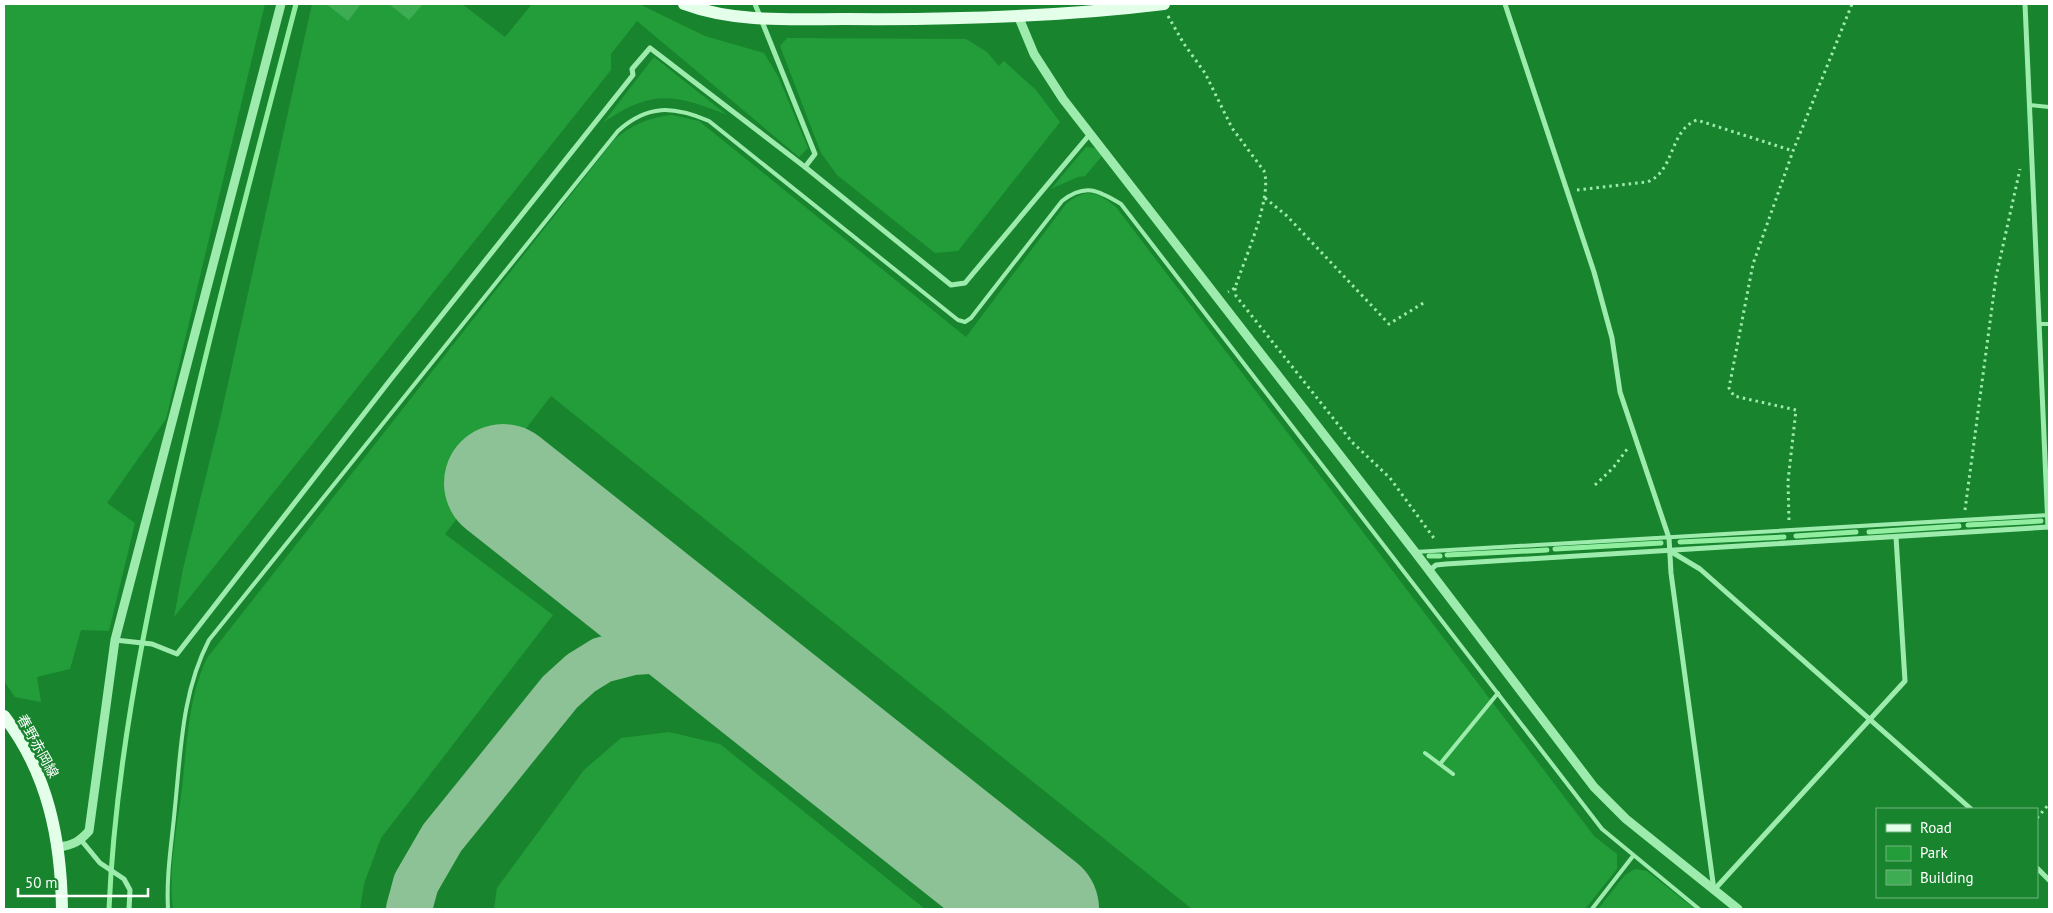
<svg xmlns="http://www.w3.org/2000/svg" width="2053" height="913" viewBox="0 0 2053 913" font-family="'PT Sans','Noto Sans JP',sans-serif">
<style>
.green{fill:#229d39}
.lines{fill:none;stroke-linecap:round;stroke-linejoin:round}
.stream{stroke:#91eea1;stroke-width:5}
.taxiway{stroke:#8cc296;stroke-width:46}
.runway{stroke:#8cc296;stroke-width:118}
.building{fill:#3dac52}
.path{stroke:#9eecad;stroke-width:3;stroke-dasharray:2.5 4;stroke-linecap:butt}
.service{stroke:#9eecad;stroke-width:4}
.minor{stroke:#9eecad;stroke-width:5}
.tertiary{stroke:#9eecad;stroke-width:9}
.primary{stroke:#e3ffea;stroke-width:12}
.labels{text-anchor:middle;stroke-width:5;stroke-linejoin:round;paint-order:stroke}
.street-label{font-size:14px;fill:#fff;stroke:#19842e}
</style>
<rect width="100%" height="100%" fill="#19842e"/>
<!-- green -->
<g class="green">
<polygon points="4,4 265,4 166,419 107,503 135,523 109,631 81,630 70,669 37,677 41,702 15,697 4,681"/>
<polygon points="312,4 462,4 505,37 532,4 639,4 705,36 764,53 778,76 808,148 799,157 637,21 611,54 611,70 174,617 183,569 221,415"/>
<polygon points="787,38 966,39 987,52 999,66 1004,61 1036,90 1060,122 958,251 935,253 837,175 821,153 780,46"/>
<path d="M654 57 727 115C675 94 651 89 603 123Z"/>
<path d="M672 115 699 121 966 337 1066 204C1087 187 1097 192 1116 207L1594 836 1617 854V869L1585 909H1192L551 396 445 534 553 615 381 838 364 884 360 909H173C168 869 177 828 182 788 187 745 188 698 207 658L614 140C631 125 650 117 672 115Z"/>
<polygon points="1086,147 1095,148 1102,156 1085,176 1078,177 1051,189"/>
<polygon points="669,732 720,744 925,909 494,909 497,888 584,770 621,738"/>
<polygon points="1635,869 1647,871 1695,909 1598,909 1625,875"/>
</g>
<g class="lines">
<!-- stream -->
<g class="stream">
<polyline points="1968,525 2041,521"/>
<polyline points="1869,532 1959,526"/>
<polyline points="1796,536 1856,532"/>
<polyline points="1680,542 1784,537"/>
<polyline points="1555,549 1661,543"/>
<polyline points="1447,555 1547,550"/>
<polyline points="1429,556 1440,556"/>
<path d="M109 909C115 771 142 635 172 501 209 334 253 169 296 4"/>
</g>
<!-- taxiway -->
<polyline class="taxiway" points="409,909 416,883 442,838 560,692 581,673 602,660 633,652 663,650 714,657 735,663 751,680"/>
<!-- runway -->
<polyline class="runway" points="503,483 1040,909"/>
</g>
<!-- building -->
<g class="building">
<polygon points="326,4 361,4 348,21"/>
<polygon points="389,4 423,4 409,20"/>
</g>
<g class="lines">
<!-- path -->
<g class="path">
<path d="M1168 16 1184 44 1205 73 1232 128 1264 171C1273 197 1244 260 1235 288L1228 292"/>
<path d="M1577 190 1647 182C1675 172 1669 130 1697 120L1793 151"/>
<polyline points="1265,198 1287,216 1389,324 1425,302"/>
<polyline points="1235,288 1236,296 1352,442 1390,478 1436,541"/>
<polyline points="1595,485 1613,468 1628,448"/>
<polyline points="1965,510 1996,277 2020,169"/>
<polyline points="1789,520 1788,481 1796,410 1734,396 1729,388 1753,264 1793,151 1852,4"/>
<polyline points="2037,818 2049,804"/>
</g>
<!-- service -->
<g class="service">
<polyline points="2029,105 2049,107"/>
<polyline points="2039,324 2049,324"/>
<polyline points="1415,552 2049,515"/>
<polyline points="1425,753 1453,774"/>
<polyline points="1440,764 1498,693"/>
<path d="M168 909C166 875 172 841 175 807 181 749 182 692 209 640L618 131C648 104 673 106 709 121L958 320 965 322 971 318 1062 201C1085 183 1098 190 1121 204L1602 829 1699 909"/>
<polyline points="1592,909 1633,856"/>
</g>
<!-- minor -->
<g class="minor">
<polyline points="755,4 815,154 805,167"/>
<polyline points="1505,4 1594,272 1612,338 1620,392 1669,538 1671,573 1714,890"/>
<polyline points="2025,4 2048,527"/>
<polyline points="1670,551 1700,569 1971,809"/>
<polyline points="1429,571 1436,565 1446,564 2049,527"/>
<polyline points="115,640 152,644 177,654 391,379 633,75 632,69 650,48 805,167 951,285 965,283 1090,134"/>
<polyline points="81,840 100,863 124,879 130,890 129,909"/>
<polyline points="2037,868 2049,880"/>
<polyline points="1714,890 1905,681 1896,537"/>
</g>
<!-- tertiary -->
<g class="tertiary">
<polyline points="1019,18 1034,54 1063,99 1415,552 1594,787 1626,819 1738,909"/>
<path d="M59 847C73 845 79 842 89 831L115 640 281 4"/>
</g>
<!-- primary -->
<g class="primary">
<path d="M684 4C735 23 791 19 845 19 952 20 1058 17 1164 4"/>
<path d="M4 716C48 773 61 839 62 909"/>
</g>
</g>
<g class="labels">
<!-- street labels -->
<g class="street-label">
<text transform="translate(38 746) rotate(61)" y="5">春野赤岡線</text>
</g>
</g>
<!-- border -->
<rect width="2053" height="913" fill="none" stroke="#ffffff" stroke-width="10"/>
<!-- legend -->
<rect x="1876" y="808" width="162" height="90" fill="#19842e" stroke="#75b582"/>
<rect x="1886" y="824" width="25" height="8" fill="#e3ffea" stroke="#75b582"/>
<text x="1920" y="833" font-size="15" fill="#ffffff">Road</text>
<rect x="1886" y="846" width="25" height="15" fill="#229d39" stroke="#75b582"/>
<text x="1920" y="858" font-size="15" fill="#ffffff">Park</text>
<rect x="1886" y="870" width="25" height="15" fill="#3dac52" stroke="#75b582"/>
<text x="1920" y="883" font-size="15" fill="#ffffff">Building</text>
<!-- scale -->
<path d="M18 888v8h130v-8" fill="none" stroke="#ffffff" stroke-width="2.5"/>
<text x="25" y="888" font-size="15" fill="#ffffff" stroke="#19842e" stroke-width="4" paint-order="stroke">50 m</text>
</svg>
